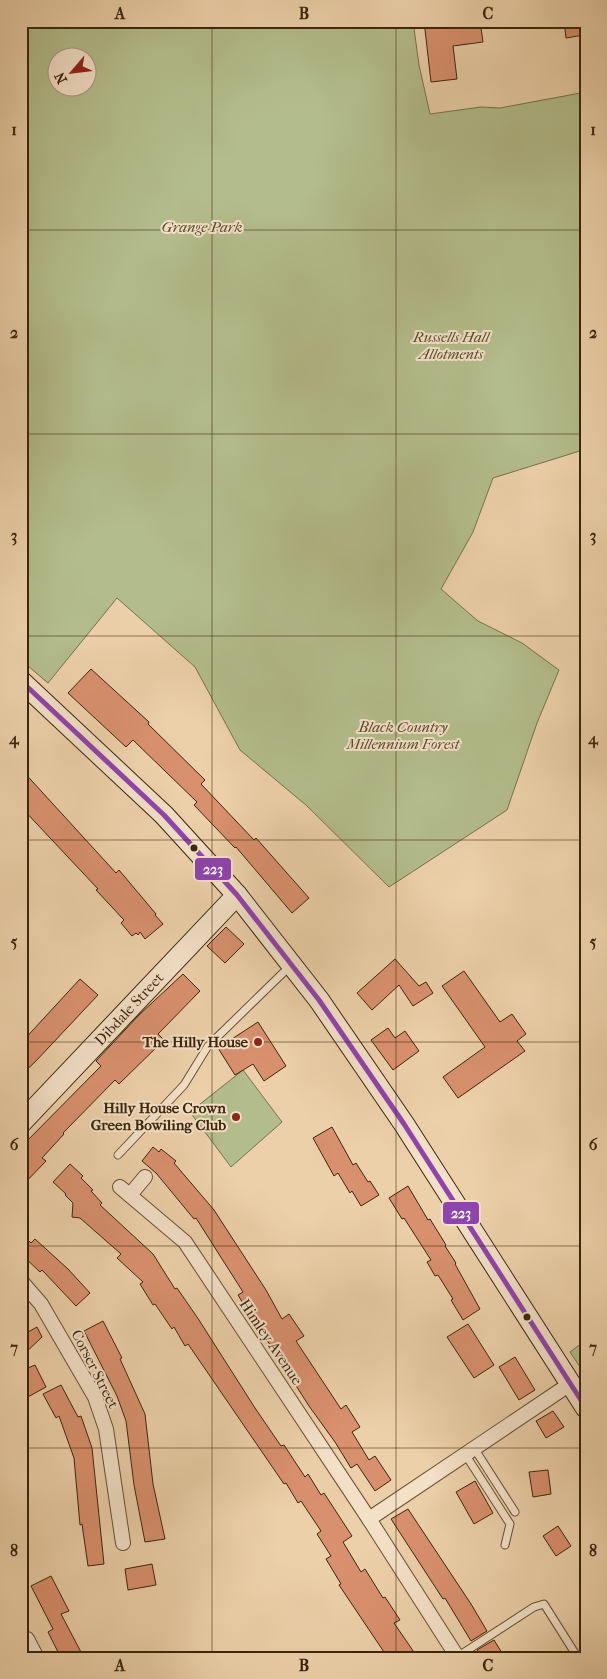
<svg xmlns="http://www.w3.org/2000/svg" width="607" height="1679" viewBox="0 0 607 1679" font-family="'IM FELL French Canon',serif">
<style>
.green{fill:#b3bc8b;stroke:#77714a;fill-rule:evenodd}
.building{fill:#d9906e;stroke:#3b260a}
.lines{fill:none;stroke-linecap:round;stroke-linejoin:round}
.lane-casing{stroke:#675032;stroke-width:9}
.street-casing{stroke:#675032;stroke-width:16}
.secondary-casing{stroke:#3b260a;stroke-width:22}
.lane{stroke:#f3e0c7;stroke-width:7}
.street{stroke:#f3e0c7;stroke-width:14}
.secondary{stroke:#f3e0c7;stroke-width:20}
.bus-1-casing{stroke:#f3e0c7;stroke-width:9}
.bus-1{stroke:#8e44ad;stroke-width:5}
.grid{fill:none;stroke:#3b260a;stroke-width:1;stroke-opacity:0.55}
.bus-dot{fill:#3b260a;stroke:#f3e0c7;stroke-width:2}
.poi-dot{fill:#8f2418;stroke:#f3e0c7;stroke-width:2}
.labels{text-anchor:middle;stroke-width:4;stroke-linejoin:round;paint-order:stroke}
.park-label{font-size:15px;font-style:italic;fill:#594c2a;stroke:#f3e0c7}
.street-label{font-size:15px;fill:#3b260a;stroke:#f3e0c7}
.poi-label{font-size:15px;font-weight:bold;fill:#3b260a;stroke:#f3e0c7;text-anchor:end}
.line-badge{stroke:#f3e0c7;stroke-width:2}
.badge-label{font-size:14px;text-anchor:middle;font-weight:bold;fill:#fff}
.neatline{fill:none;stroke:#3b260a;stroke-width:2}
.grid-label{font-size:16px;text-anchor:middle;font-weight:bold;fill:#3b260a}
</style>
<rect width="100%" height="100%" fill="#ecd0a9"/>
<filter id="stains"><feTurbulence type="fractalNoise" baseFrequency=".004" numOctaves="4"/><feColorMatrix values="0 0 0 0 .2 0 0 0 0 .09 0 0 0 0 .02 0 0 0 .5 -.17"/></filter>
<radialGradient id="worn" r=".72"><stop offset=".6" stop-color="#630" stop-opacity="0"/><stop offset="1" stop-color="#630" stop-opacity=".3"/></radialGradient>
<!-- green -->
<g class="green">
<path d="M21 21H413L419 65 430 114 481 107 500 108 586 92V447L583 450 493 478 473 532 441 589 478 621 522 643 559 670 537 723 507 810 389 887 307 806 240 750 195 667 117 598 48 683 21 660ZM58 58H88V88H58Z"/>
<polygon points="243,1070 282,1122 231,1167 190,1112"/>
<polygon points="586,1340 586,1376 570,1352"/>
</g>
<!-- building -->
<g class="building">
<polygon points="424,21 480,21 483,42 453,46 457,79 431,82"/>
<polygon points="564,21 582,21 584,35 566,38"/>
<polygon points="91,669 149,722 148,724 205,780 201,784 254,840 256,838 309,898 292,913 236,847 235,848 194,805 197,802 133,740 126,747 68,693"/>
<polygon points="21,769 116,873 119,870 156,914 155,915 163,924 145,939 140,932 138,935 136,933 132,936 121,923 124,920 96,890 98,889 21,807"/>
<polygon points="226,927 244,944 225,963 207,946"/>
<polygon points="395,959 419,986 426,982 433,993 413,1006 399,985 372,1010 357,993"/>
<polygon points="464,971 500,1022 512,1014 526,1034 517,1041 525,1051 458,1098 443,1077 485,1047 442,986"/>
<polygon points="183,974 200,991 158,1034 164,1040 119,1084 115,1080 63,1133 64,1134 42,1158 46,1161 21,1187 21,1147 101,1066 96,1061 139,1015"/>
<polygon points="80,979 98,995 35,1062 21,1075 21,1043"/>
<polygon points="258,1022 286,1066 264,1081 253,1064 235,1075 218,1048"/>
<polygon points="388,1028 395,1038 405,1031 419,1051 393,1070 371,1040"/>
<polygon points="332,1127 353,1165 356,1163 368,1182 370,1181 379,1195 361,1206 352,1191 350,1193 338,1173 334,1176 313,1138"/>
<polygon points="153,1147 159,1152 161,1149 176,1161 174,1163 214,1210 266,1290 282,1319 289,1314 304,1336 296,1341 341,1409 346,1405 360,1427 352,1432 369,1460 375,1456 391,1480 375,1491 357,1464 351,1468 335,1442 309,1406 256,1323 255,1323 238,1295 243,1292 196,1218 194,1219 156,1173 142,1161"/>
<polygon points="70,1164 83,1176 81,1178 93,1190 91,1191 102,1203 100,1205 153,1254 175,1289 177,1288 199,1320 255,1408 281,1446 284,1445 305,1477 308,1474 321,1495 324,1493 352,1536 343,1542 361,1572 365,1569 383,1598 385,1597 400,1620 394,1623 418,1658 388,1658 339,1585 341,1584 326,1559 331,1556 317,1534 321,1531 301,1501 298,1503 286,1483 284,1484 188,1344 185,1346 174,1327 172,1329 155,1304 153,1305 140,1284 143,1282 117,1258 121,1254 80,1218 72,1217 73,1203 65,1195 66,1194 53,1182"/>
<polygon points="408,1186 428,1220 430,1219 446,1245 445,1246 456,1263 455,1264 480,1309 463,1320 451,1300 453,1299 438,1275 435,1276 427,1262 431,1260 404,1218 402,1219 389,1198"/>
<polygon points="21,1233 31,1243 35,1239 68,1269 90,1293 76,1306 42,1270 40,1272 21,1254"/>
<polygon points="103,1321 122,1358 120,1359 145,1414 153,1484 165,1539 145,1542 134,1485 126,1421 117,1396 84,1331"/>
<polygon points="468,1324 494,1365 474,1378 447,1337"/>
<polygon points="37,1327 42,1337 21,1357 21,1336"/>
<polygon points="515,1357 535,1390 519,1400 499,1367"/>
<polygon points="35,1365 46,1387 26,1398 21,1390 21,1371"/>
<polygon points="61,1385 78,1417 81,1416 92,1448 104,1564 88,1566 82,1524 80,1525 74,1458 59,1416 56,1418 43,1394"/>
<polygon points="553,1411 564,1427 546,1438 536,1421"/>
<polygon points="548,1470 551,1494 533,1497 529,1472"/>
<polygon points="475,1481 493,1513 474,1524 456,1492"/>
<polygon points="408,1509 471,1604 487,1631 471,1641 445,1598 443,1599 391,1519"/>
<polygon points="558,1526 571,1546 556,1556 543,1536"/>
<polygon points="152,1564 156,1585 128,1590 125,1569"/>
<polygon points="51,1576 69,1611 61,1614 82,1654 73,1658 61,1658 48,1632 53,1629 31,1586"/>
<polygon points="494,1640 505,1658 482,1658 477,1650"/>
</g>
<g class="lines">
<defs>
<g id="lane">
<polyline points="118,1155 184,1085 208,1046 289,967"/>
<polyline points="474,1448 515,1512"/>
<polyline points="465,1454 510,1524 505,1545"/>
<polyline points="457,1657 534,1607 544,1604 578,1658"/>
</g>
<g id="street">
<polyline points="120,1187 185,1242 369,1519 458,1658"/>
<polyline points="130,1195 145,1177"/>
<polyline points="21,1281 41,1304 95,1397 106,1429 123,1543"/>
<polyline points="369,1519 570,1384"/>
<polyline points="27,1639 37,1658"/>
</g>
<g id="secondary">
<polyline points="21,681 164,815 237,895 319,1000 404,1124 586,1408"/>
<polyline points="21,1123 237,895"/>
</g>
</defs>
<!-- lane casing -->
<use href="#lane" class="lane-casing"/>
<!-- street casing -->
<use href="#street" class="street-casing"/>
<!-- secondary casing -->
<use href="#secondary" class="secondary-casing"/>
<!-- lane -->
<use href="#lane" class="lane"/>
<!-- street -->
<use href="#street" class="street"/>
<!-- secondary -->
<use href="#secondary" class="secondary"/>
<defs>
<polyline id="bus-1" points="21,681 164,815 237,895 319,1000 404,1124 586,1408"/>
</defs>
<!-- bus-1 casing -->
<use href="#bus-1" class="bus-1-casing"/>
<!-- bus-1 -->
<use href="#bus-1" class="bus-1"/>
</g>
<!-- grid -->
<path class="grid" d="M212 21V1658M396 21V1658M21 230H586M21 434H586M21 636H586M21 840H586M21 1042H586M21 1246H586M21 1448H586"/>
<!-- markers -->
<g class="bus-dot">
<circle cx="194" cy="848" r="4.5"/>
<circle cx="527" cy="1317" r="4.5"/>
</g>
<g class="poi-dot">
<circle cx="258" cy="1042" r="5"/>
<circle cx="236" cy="1117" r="5"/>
</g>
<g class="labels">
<!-- park labels -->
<g class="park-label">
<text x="202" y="232">Grange Park</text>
<text x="451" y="342">Russells Hall<tspan x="451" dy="17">Allotments</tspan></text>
<text x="403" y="732">Black Country<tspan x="403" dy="17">Millennium Forest</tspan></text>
</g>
<!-- street labels -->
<g class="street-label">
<text transform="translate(129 1009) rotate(-47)" y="5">Dibdale Street</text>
<text transform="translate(271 1342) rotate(56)" y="5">Himley Avenue</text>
<text transform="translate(95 1369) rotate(63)" y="5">Corser Street</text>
</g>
<!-- poi labels -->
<g class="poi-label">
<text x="248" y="1047">The Hilly House</text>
<text x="226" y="1113">Hilly House Crown<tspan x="226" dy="17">Green Bowiling Club</tspan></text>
</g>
</g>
<g class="line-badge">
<rect x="194" y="857" width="38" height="24" rx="5" fill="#8e44ad"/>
<rect x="442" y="1201" width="38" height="24" rx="5" fill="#8e44ad"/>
</g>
<g class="badge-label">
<text x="213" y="874">223</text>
<text x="461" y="1218">223</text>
</g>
<!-- margin -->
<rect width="607" height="1679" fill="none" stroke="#ecd0a9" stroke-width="55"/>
<!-- north arrow -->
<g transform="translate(72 72) rotate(242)"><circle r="24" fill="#f3e0c7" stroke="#a9967b"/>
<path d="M0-4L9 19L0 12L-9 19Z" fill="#8f2418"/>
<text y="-8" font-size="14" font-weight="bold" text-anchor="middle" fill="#3b260a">N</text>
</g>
<rect x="28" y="28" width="552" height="1624" class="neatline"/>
<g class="grid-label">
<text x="120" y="19">A</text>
<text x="304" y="19">B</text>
<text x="488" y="19">C</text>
<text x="14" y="135">1</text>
<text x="593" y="135">1</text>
<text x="14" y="338">2</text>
<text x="593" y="338">2</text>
<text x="14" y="541">3</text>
<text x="593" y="541">3</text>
<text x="14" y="744">4</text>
<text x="593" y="744">4</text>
<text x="14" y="947">5</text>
<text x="593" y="947">5</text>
<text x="14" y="1150">6</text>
<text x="593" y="1150">6</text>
<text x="14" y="1353">7</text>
<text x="593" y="1353">7</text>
<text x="14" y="1556">8</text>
<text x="593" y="1556">8</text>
<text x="120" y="1671">A</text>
<text x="304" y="1671">B</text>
<text x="488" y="1671">C</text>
</g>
<rect width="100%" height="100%" filter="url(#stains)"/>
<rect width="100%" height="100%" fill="url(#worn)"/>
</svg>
